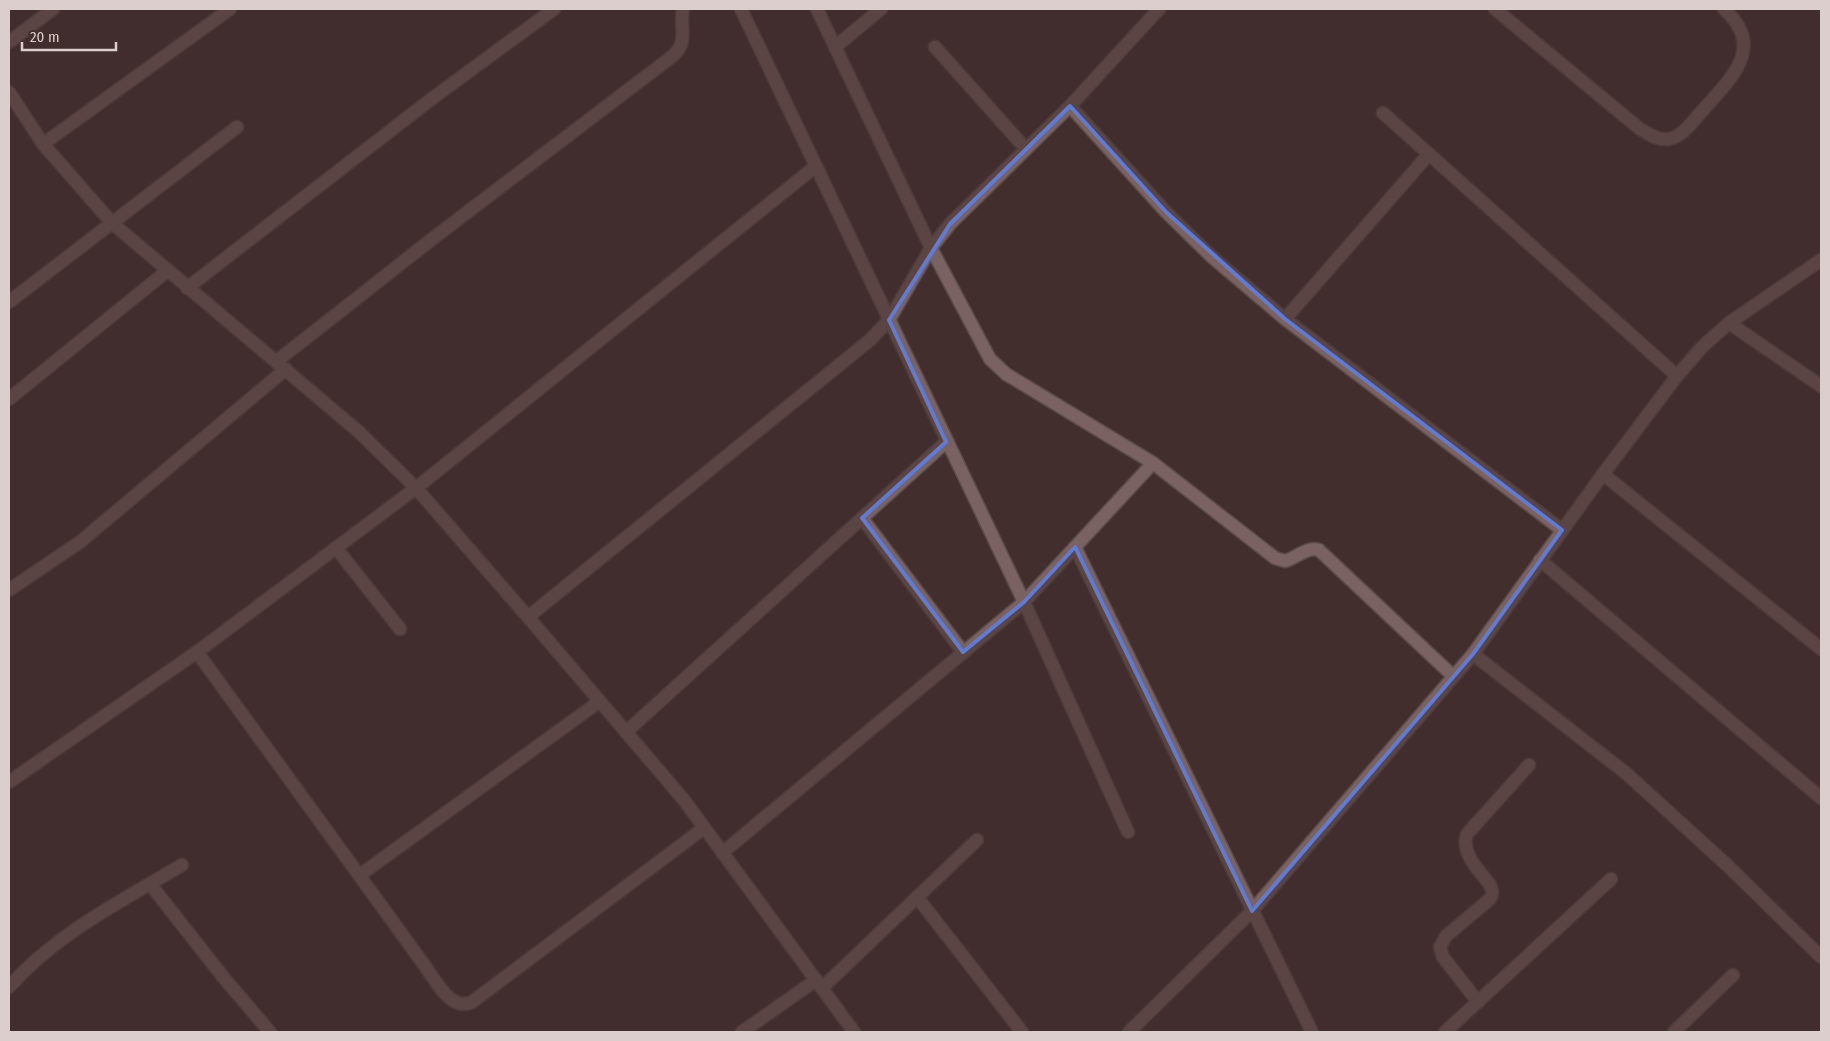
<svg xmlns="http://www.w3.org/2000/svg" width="1830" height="1041" viewBox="0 0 1830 1041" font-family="'Fira Sans Condensed',sans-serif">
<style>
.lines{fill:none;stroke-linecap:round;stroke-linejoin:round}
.street-casing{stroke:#5a4a49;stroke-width:15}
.street{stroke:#796261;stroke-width:12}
.marked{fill:none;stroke:#607bd4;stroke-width:4;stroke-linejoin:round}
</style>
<rect width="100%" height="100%" fill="#422e2d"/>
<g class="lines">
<defs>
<g id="street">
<polyline points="741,9 1024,602 1128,832"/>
<path d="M817 9 931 248 990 359 1006 374 1153 463 1275 558 1285 561C1296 558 1308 546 1319 550L1453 676"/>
<path d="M1495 9 1640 129C1649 134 1659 141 1669 139 1684 136 1694 119 1704 109 1732 77 1766 47 1724 9"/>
<polyline points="9,42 53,9"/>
<polyline points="835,47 881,9"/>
<polyline points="935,47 1026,149"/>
<polyline points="9,92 43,144 112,223 359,432 416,488 528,617 684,800 854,1032"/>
<polyline points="1070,106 1166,212 1212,257 1285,319 1562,530"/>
<polyline points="1383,113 1677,376"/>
<polyline points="43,144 230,9"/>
<polyline points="187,288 434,97 554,9"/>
<polyline points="9,302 237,127"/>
<polyline points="1285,319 1429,154"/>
<polyline points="1729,323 1821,386"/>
<path d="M277 361 436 236 674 55C689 40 679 27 683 9"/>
<polyline points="9,399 167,271"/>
<polyline points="1603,474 1821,649"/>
<polyline points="862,518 963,652"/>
<polyline points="1075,547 1312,1032"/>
<polyline points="336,548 400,629"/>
<polyline points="1540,560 1821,798"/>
<polyline points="9,590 80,542 286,369"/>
<polyline points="528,617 870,340 889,320 931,248 950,224 1070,106 1159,9"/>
<path d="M197 652 425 966C436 981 451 1012 472 1002L704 828"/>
<polyline points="1473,654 1627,774 1728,866 1821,957"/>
<polyline points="626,732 946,442"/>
<polyline points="9,782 197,652 416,488 816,166"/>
<polyline points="722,853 1024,602 1153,463"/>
<polyline points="360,875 600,701"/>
<polyline points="150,884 224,978 270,1032"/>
<polyline points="917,897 1022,1032"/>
<path d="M9 987C56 934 121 901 182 865"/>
<polyline points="822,988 977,840"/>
<path d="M1478 1002 1443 957 1440 947 1446 936 1490 899C1493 894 1493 891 1490 885 1480 871 1460 853 1467 834L1529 765"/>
<polyline points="742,1032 816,980"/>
<polyline points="1129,1032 1252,911 1473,654 1603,474 1677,376 1701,348 1729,323 1821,260"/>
<polyline points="1445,1032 1611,879"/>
<polyline points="1674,1032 1733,975"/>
</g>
</defs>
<!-- street casing -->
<use href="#street" class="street-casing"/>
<!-- street -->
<use href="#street" class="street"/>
</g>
<!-- marked area -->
<path d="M0 0H1830V1041H0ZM1070 106 1166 212 1285 319 1562 530 1473 654 1252 911 1075 547 1024 602 963 652 862 518 946 442 889 320 950 224Z" fill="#422e2d" fill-opacity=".55" fill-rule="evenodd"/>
<path class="marked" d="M1070 106 1166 212 1285 319 1562 530 1473 654 1252 911 1075 547 1024 602 963 652 862 518 946 442 889 320 950 224Z"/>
<!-- border -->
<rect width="1830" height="1041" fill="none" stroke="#dbcecd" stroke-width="20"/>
<!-- scale -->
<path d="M22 42v8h94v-8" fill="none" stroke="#dbcecd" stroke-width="2.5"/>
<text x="30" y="42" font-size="15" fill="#dbcecd" stroke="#422e2d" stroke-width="4" paint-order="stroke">20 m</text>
</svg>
